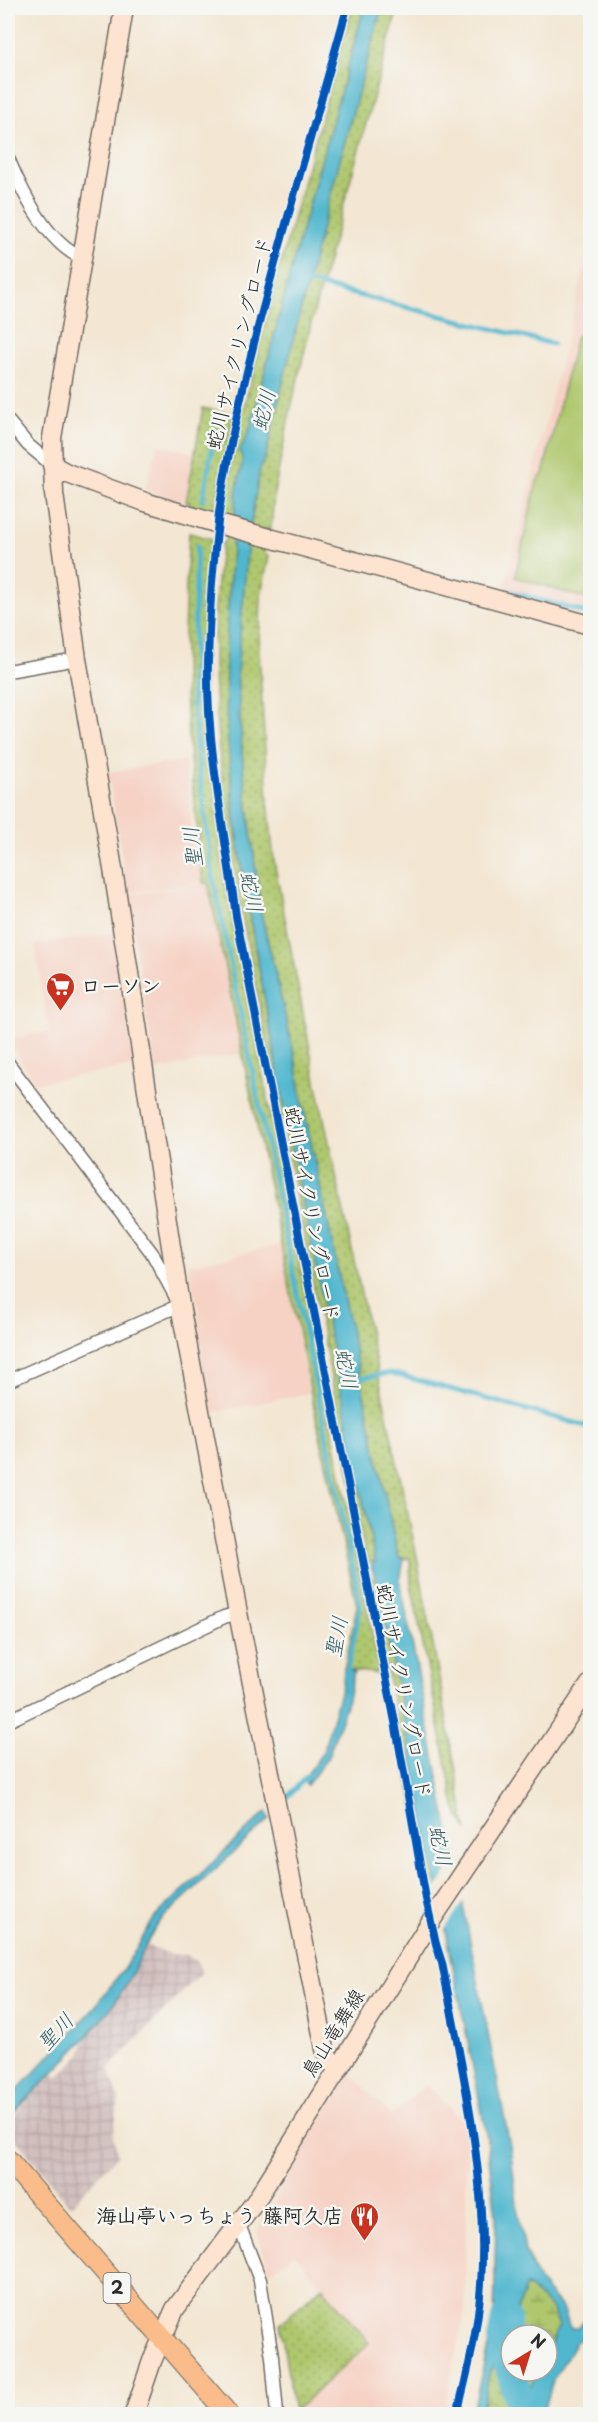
<svg xmlns="http://www.w3.org/2000/svg" width="598" height="2422" viewBox="0 0 598 2422" font-family="'Playpen Sans','Klee One',sans-serif">
<style>
.built{fill:#f6d2c4}
.industrial{fill:url(#industrial-grid)}
.grass{fill:url(#grass-dots);stroke:#6d794c;stroke-width:1.5}
.wetland{fill:url(#wetland-marsh);stroke:#6d794c;stroke-width:1.5}
.park{fill:#afc76d;stroke:#6d794c;stroke-width:1.5}
.water{fill:#51b7cf;stroke:#3e717d;stroke-width:1.5}
.pier{fill:#f3e6d2}
.lines{fill:none;stroke-linecap:round;stroke-linejoin:round}
.stream{stroke:#51b7cf;stroke-width:5}
.river{stroke:#51b7cf;stroke-width:30}
.street-casing{stroke:#716c65;stroke-width:15}
.secondary-casing{stroke:#716c65;stroke-width:21}
.primary-casing{stroke:#716c65;stroke-width:22}
.street{stroke:#fff;stroke-width:12}
.secondary{stroke:#fde4d0;stroke-width:18}
.primary{stroke:#f9bc8a;stroke-width:20}
.cycleway-casing{stroke:#f6f6f2;stroke-width:11}
.cycleway{stroke:#0057b8;stroke-width:8}
.labels{text-anchor:middle;stroke-width:5;stroke-linejoin:round;paint-order:stroke}
.shield{fill:#f6f6f2;stroke:#686867;stroke-width:1.5}
.shield-label{font-size:18px;font-weight:bold;fill:#2b2b2b}
.street-label{font-size:20px;fill:#2b2b2b;stroke:#f6f6f2}
.poi-label{font-size:20px;font-weight:bold;fill:#2b2b2b;stroke:#f6f6f2;text-anchor:start}
.water-label{font-size:21px;font-style:italic;fill:#385c64;stroke:#f6f6f2}
</style>
<defs>
<pattern id="industrial-grid" width="8" height="8" patternUnits="userSpaceOnUse" patternTransform="scale(1.5)"><rect width="8" height="8" fill="#d1bfbe"/><path d="M0 4h8M4 0v8" fill="none" stroke="#b4a4a3"/></pattern>
<pattern id="grass-dots" width="8" height="8" patternUnits="userSpaceOnUse" patternTransform="scale(1.5)"><rect width="8" height="8" fill="#afc76d"/><path d="M2 2h.1M6 6h.1" fill="none" stroke="#8fa25a" stroke-width="1.8" stroke-linecap="round"/></pattern>
<pattern id="wetland-marsh" width="20" height="14" patternUnits="userSpaceOnUse" patternTransform="scale(1.5)"><rect width="20" height="14" fill="#afc76d"/><path d="M1 5h8M5 5V1M11 12h8M15 12V8" fill="none" stroke="#8fa25a"/></pattern>
</defs>
<rect width="100%" height="100%" fill="#f6f6f2"/>
<filter id="ink" filterUnits="userSpaceOnUse"><feTurbulence type="fractalNoise" baseFrequency=".0167" numOctaves="2"/><feDisplacementMap in="SourceGraphic" scale="12" xChannelSelector="R" yChannelSelector="G"/><feConvolveMatrix kernelMatrix="1 2 1 2 8 2 1 2 1" color-interpolation-filters="sRGB"/></filter>
<filter id="wash" filterUnits="userSpaceOnUse"><feTurbulence type="fractalNoise" baseFrequency=".008" numOctaves="4" result="noise"/><feDisplacementMap in="SourceGraphic" scale="24" xChannelSelector="R" yChannelSelector="G"/><feGaussianBlur stdDeviation="1.35" result="paint"/><feColorMatrix in="noise" values="0 0 0 0 0 0 0 0 0 0 0 0 0 0 0 0 0 1.4 0 .05"/><feComposite in="paint" operator="in"/></filter>
<g filter="url(#wash)">
<rect width="100%" height="100%" fill="#f3e6d2"/>
<!-- built -->
<g class="built">
<polygon points="590,246 590,611 507,588 505,585"/>
<polygon points="158,444 193,453 184,503 145,490"/>
<polygon points="185,760 192,827 202,882 128,893 108,772"/>
<polygon points="207,883 241,1053 155,1071 128,895"/>
<polygon points="113,933 135,1066 36,1083 8,1041 8,1039 49,1032 35,945"/>
<polygon points="280,1245 309,1393 211,1413 196,1335 199,1312 188,1265"/>
<polygon points="350,2073 392,2116 426,2084 467,2126 465,2311 444,2414 294,2414 294,2411 370,2343 294,2253 270,2273 257,2231 311,2136"/>
</g>
<!-- industrial -->
<polygon class="industrial" points="146,1945 170,1954 187,1955 196,1961 202,1972 109,2068 119,2099 113,2136 118,2155 70,2206 8,2130 8,2123 52,2072 57,2078 80,2055 86,2038 120,1994"/>
<!-- grass -->
<g class="grass">
<path d="M352 8H364L292 266 250 429 240 450 243 457 237 489 228 600 232 806 245 894 286 1114 375 1561 367 1563 239 899C221 782 203 661 222 543L225 542 228 519 224 516 233 449 281 263Z"/>
<path d="M382 8H398L313 315 290 412 274 493 271 529H267L264 552 269 556 261 595 259 652 268 801 274 861 317 1086 417 1557 467 1831 455 1807 411 1584 410 1558 404 1559 398 1556 303 1105 296 1062 261 912 243 767 237 673 248 540 260 469 266 455C300 304 340 156 382 8Z"/>
<polygon points="203,408 234,414 215,508 210,514 192,509 193,505 186,502"/>
<path d="M189 533 212 539 207 600 204 700 224 877 380 1674 344 1669 357 1606 313 1403 208 883H203C195 804 184 726 184 647 184 609 187 570 189 533Z"/>
<polygon points="368,1574 377,1583 435,1877 430,1889"/>
<polygon points="322,2286 370,2343 294,2411 280,2324"/>
</g>
<!-- wetland -->
<polygon class="wetland" points="526,2285 551,2308 559,2325 547,2355 547,2335 511,2335 511,2371 539,2371 516,2414 481,2414 490,2370 498,2360 508,2358 508,2336"/>
<!-- park -->
<polygon class="park" points="585,333 590,334 590,600 515,577 537,481 543,474 576,336"/>
<!-- water -->
<g class="water">
<path d="M364 8H382C340 156 300 304 266 455L260 469 248 540 237 673 243 767 261 913 296 1062 303 1105 398 1556 404 1559 400 1581 510 2146 518 2212 525 2251 539 2281 564 2311 570 2328H578L590 2314V2331L575 2343 554 2378 543 2414H516L539 2371H547V2355L559 2325 551 2308 526 2285 508 2336V2359L498 2360 490 2370 481 2414H472L494 2322 496 2216 486 2133 377 1583 371 1566 375 1561C341 1389 304 1217 273 1045 252 929 229 815 226 697 224 629 232 562 236 494 237 480 246 463 240 450L250 429 292 266Z"/>
<polygon points="344,1669 354,1672 348,1699 328,1757 307,1785 303,1780 323,1752 343,1682"/>
<path d="M266 1812 269 1819 162 1919C144 1942 136 1971 120 1995 88 2041 45 2079 8 2119V2100L91 2012 125 1967 155 1917Z"/>
</g>
<!-- pier -->
<polygon class="pier" points="457,1857 465,1900 443,1932 435,1890"/>
<g class="lines">
<!-- stream -->
<g class="stream">
<polyline points="302,281 553,344"/>
<polyline points="203,500 214,437 217,431 222,430"/>
<polyline points="197,546 192,696 199,771 213,877 358,1593 360,1608 346,1676"/>
<polyline points="508,591 590,614"/>
<polyline points="354,1379 391,1373 590,1427"/>
<polyline points="288,1796 307,1776"/>
<polyline points="590,2414 590,2413"/>
</g>
<!-- river -->
<polyline class="river" points="506,2319 502,2340 523,2414"/>
</g>
</g>
<g filter="url(#ink)">
<g class="lines">
<defs>
<g id="street">
<path d="M8 158C22 192 47 243 82 258"/>
<polyline points="8,421 28,445 52,465"/>
<polyline points="8,671 77,659"/>
<polyline points="8,1063 152,1253 180,1305 8,1381"/>
<polyline points="8,1721 224,1617 238,1613"/>
<polyline points="239,2225 260,2280 272,2357 277,2414"/>
</g>
<g id="secondary">
<polyline points="124,8 52,438 54,494 77,659 113,869 180,1305 238,1613 325,2049 331,2062 338,2067"/>
<polyline points="52,465 67,473 145,502 218,524 590,625"/>
<polyline points="134,2414 152,2361 175,2309 255,2202 431,1921 590,1684"/>
</g>
<polyline id="primary" points="8,2160 228,2414"/>
</defs>
<!-- street casing -->
<use href="#street" class="street-casing"/>
<!-- secondary casing -->
<use href="#secondary" class="secondary-casing"/>
<!-- primary casing -->
<use href="#primary" class="primary-casing"/>
<!-- street -->
<use href="#street" class="street"/>
<!-- secondary -->
<use href="#secondary" class="secondary"/>
<!-- primary -->
<use href="#primary" class="primary"/>
<defs>
<path id="cycleway" d="M347 8C317 117 284 225 256 335 241 394 227 453 219 513 213 562 209 613 208 662 206 747 225 832 236 916L395 1722 426 1899 436 1944 442 1963C462 2069 488 2176 481 2284 478 2329 468 2371 457 2414"/>
</defs>
<!-- cycleway casing -->
<use href="#cycleway" class="cycleway-casing"/>
<!-- cycleway -->
<use href="#cycleway" class="cycleway"/>
</g>
</g>
<!-- icons -->
<defs>
<symbol id="supermarket-pin" viewBox="-11 -11 22 30"><path d="M0 17L-7.5 6A9.5 9.5 0 1 1 7.5 6Z" fill="#c8321e" stroke="#f6f6f2"/><path d="M-6-5.5h2.5l.6 2H6L4.5 2H-2.5L-4.4-4H-6ZM-1.5 3.2a1.3 1.3 0 1 0 .1 0ZM3 3.2a1.3 1.3 0 1 0 .1 0Z" fill="#fff"/></symbol>
<symbol id="restaurant-pin" viewBox="-11 -11 22 30"><path d="M0 17L-7.5 6A9.5 9.5 0 1 1 7.5 6Z" fill="#c8321e" stroke="#f6f6f2"/><path d="M-5-6h1v4h1v-4h1v4h1v-4h1v5L-1.5 .5V6h-2V.5L-5-1ZM5-6V6H3V1.5H1.5Q1.5-4 5-6Z" fill="#fff"/></symbol>
</defs>
<g fill-rule="evenodd">
<use href="#supermarket-pin" x="44" y="970" width="33" height="45"/>
<use href="#restaurant-pin" x="348" y="2200" width="33" height="45"/>
</g>
<g class="labels">
<!-- shield labels -->
<rect class="shield" x="103.5" y="2273" width="27" height="30" rx="4.5"/>
<g class="shield-label">
<text x="117" y="2294">2</text>
</g>
<!-- street labels -->
<g class="street-label">
<text transform="translate(239 343) rotate(-76)" y="7">蛇川サイクリングロード</text>
<text transform="translate(312 1214) rotate(79)" y="7">蛇川サイクリングロード</text>
<text transform="translate(404 1691) rotate(79)" y="7">蛇川サイクリングロード</text>
<text transform="translate(333 2033) rotate(-58)" y="7">鳥山竜舞線</text>
</g>
<!-- poi labels -->
<g class="poi-label">
<text x="81" y="993">ローソン</text>
<text x="343" y="2223" text-anchor="end">海山亭いっちょう 藤阿久店</text>
</g>
<!-- water labels -->
<g class="water-label">
<text transform="translate(264 410) rotate(-77)" y="7">蛇川</text>
<text transform="translate(193 847) rotate(-97)" y="7">聖川</text>
<text transform="translate(251 892) rotate(79)" y="7">蛇川</text>
<text transform="translate(346 1369) rotate(79)" y="7">蛇川</text>
<text transform="translate(337 1637) rotate(-79)" y="7">聖川</text>
<text transform="translate(440 1846) rotate(79)" y="7">蛇川</text>
<text transform="translate(56 2032) rotate(-47)" y="7">聖川</text>
</g>
</g>
<!-- margin -->
<rect width="598" height="2422" fill="none" stroke="#f6f6f2" stroke-width="30"/>
<!-- north arrow -->
<g transform="translate(529 2353) rotate(38)"><circle r="28" fill="#f6f6f2" stroke="#a5a5a2" stroke-width="1.5"/>
<path d="M0-4.5L10 22L0 15L-10 22Z" fill="#c8321e"/>
<text y="-9" font-size="16" font-weight="bold" text-anchor="middle" fill="#2b2b2b">N</text>
</g>
</svg>
